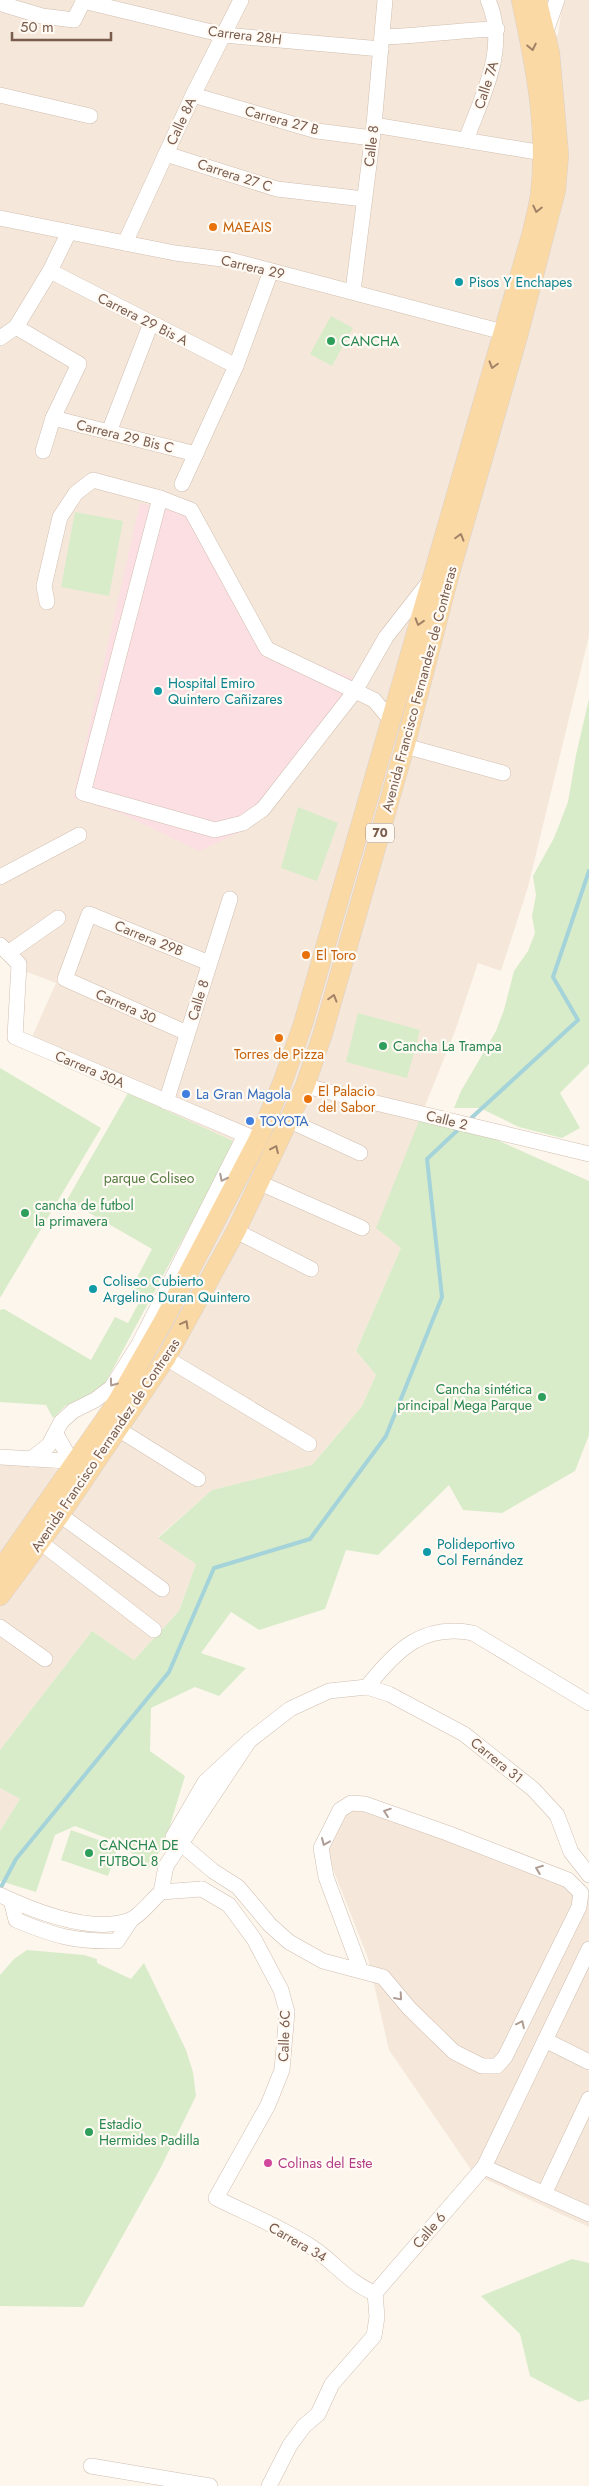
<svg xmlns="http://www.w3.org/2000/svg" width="589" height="2486" viewBox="0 0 589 2486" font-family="Jost,sans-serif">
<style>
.residential{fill:#f5e8da}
.medical{fill:#fbdfe3}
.green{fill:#d8ecc9}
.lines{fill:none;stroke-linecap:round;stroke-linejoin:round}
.stream{stroke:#a5d3da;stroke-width:4}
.minor-casing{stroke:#d1beb0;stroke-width:16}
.major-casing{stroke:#dad1cd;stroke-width:20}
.minor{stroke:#fff;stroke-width:15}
.major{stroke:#fbd9a5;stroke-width:19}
.oneway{stroke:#a18267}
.oneway2{stroke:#af9d94}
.food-dot{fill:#e8710a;stroke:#fffaf3;stroke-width:2}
.culture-dot{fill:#0f9aa8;stroke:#fffaf3;stroke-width:2}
.leisure-dot{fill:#2e9e5b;stroke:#fffaf3;stroke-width:2}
.shop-dot{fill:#3f7fe0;stroke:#fffaf3;stroke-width:2}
.hotel-dot{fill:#d1479c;stroke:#fffaf3;stroke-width:2}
.labels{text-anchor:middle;stroke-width:4.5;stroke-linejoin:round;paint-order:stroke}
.shield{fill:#fffaf3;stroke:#a28b7f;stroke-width:1}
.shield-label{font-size:12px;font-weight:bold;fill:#7a5c4d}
.street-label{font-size:14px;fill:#7a5c4d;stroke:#fffaf3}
.food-label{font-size:14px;fill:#c56008;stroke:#fffaf3;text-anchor:start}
.culture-label{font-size:14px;fill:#0d838f;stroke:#fffaf3;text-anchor:start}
.leisure-label{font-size:14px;fill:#27864d;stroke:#fffaf3;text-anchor:start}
.shop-label{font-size:14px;fill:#366cbe;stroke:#fffaf3;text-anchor:start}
.park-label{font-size:14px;fill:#537a41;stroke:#fffaf3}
.hotel-label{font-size:14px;fill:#b23c85;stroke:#fffaf3;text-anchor:start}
</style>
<rect width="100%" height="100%" fill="#fdf6ec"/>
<!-- residential -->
<g class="residential">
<polygon points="0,0 519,0 531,40 558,35 563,0 589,0 589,636 528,887 501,971 478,963 455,1031 419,1121 401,1248 356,1351 376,1375 362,1406 312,1465 212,1490 158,1537 196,1564 179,1611 134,1660 92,1631 0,1750 0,1459 38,1463 90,1482 127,1428 235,1142 27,1048 56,983 9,965 0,956"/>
<polygon points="0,1788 20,1799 0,1831"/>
<polygon points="352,1805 542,1864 589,1892 589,2227 474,2174 389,2050 368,1958 324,1846"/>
</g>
<!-- medical -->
<polygon class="medical" points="140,503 188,513 271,646 354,678 356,694 269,814 247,829 199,851 122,814 73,798"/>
<!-- green -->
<g class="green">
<polygon points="331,316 353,328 332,366 310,354"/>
<polygon points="75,512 123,521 109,596 61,587"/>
<polygon points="589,699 589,1064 560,1093 580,1128 562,1138 519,1127 480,1108 454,1108 461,1091 496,1031 504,1010 514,971 528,951 535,933 532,916 536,895 533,876 554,838 568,802 576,755"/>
<polygon points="298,807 338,823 317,881 281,868"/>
<polygon points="358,1013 420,1030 407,1078 346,1062"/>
<polygon points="0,1068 101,1128 0,1298"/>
<polygon points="128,1093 235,1142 102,1389 65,1406 53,1418 46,1405 0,1402 0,1310 4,1309 91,1360 115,1317 128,1323 142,1297 131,1289 152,1249 67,1200"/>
<polygon points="419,1121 488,1136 589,1181 589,1435 575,1471 502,1513 463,1510 449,1485 378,1555 346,1550 325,1609 259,1630 231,1612 201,1653 246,1668 219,1696 195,1687 151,1708 150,1751 185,1776 164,1845 148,1869 122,1844 75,1826 55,1835 36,1892 0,1881 0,1831 20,1799 0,1788 0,1750 92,1631 134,1660 179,1611 196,1564 158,1538 212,1490 312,1465 362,1406 376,1375 356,1351 401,1248 376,1228"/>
<polygon points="71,1830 118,1847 108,1876 61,1860"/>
<polygon points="27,1950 84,1955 97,1959 97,1963 131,1979 144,1963 186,2050 193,2072 196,2096 160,2169 83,2307 0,2306 0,1975 14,1959"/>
<polygon points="572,2259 589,2263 589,2399 579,2402 530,2376 520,2334 481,2296"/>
</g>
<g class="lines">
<!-- stream -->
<g class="stream">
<polyline points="468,1121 578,1020 553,977 589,871"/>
<polyline points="0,1889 16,1859 169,1672 214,1568 310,1539 386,1436 442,1297 427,1159 461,1127"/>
</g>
<defs>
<g id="minor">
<polyline points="83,1 224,35 381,49"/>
<polyline points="2,4 42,16 74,20 84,0"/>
<polyline points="545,34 557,0"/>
<path d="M382 37C421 36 458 30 497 29"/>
<polyline points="0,95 90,116"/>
<polyline points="193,95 317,131 372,138"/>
<polyline points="374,125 543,153"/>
<path d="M466 140C483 94 509 48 488 0"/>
<polyline points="166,154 277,189 364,199"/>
<polyline points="0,218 175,253 230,260 503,332"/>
<polyline points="125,243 193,95 241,0"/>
<polyline points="50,271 236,366"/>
<polyline points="353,291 374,125 385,0"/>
<polyline points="16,327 79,364 53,418 43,451"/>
<polyline points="0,338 16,327 50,271 69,232"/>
<polyline points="53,418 196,454"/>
<polyline points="109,432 151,323"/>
<polyline points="182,484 236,366 271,271"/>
<polyline points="160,498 83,793 215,830 243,823 263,809 355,691 386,637 429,582"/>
<polyline points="47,602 44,586 60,517 76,493 93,480 160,498 191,510 267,649 374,700 390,719"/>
<polyline points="405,746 503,773"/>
<polyline points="0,877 79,835"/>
<polyline points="0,945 19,964 15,1037 253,1138"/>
<polyline points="8,953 58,918"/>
<polyline points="187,1033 65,979 89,914 209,963"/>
<polyline points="305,1086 589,1154"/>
<polyline points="166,1102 230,899"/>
<polyline points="288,1120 360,1153"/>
<polyline points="260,1183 362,1228"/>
<polyline points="236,1231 311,1269"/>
<polyline points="166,1358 309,1444"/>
<polyline points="118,1429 198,1479"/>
<polyline points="56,1434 71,1461"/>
<polyline points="0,1457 84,1462"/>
<polyline points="31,1459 49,1445 61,1422 73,1411 95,1400 111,1388 139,1344 245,1135"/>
<polyline points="60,1515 162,1589"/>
<polyline points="40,1542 154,1630"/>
<polyline points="0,1627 45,1659"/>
<path d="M367 1687C396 1650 423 1623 473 1633L589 1703"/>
<polyline points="249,1741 205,1782 173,1837 213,1871 238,1887 270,1925 289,1942 323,1961 383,1977 409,2008 454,2052 482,2066 497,2066 505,2057 579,1907 581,1893 568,1880 447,1833 365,1804 351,1803 340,1810 321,1848 326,1877 361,1971"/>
<path d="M202 1889 229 1905 254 1939 281 1990 287 2012 282 2070 268 2105 216 2198C248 2214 283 2228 313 2248 334 2262 350 2284 375 2293"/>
<polyline points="161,1892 166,1866 249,1741 290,1709 329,1691 367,1687 389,1694 464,1734 533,1789 557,1815 571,1852 589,1875"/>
<polyline points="161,1892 202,1889"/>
<path d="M0 1895C34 1911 92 1934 130 1920 140 1916 152 1900 161 1892"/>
<path d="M11 1900 16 1920C54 1936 76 1942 117 1941L131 1920"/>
<polyline points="545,2040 589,2062"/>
<polyline points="484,2167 589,2214"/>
<polyline points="544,2194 589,2099"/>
<polyline points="375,2293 484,2167 589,1949"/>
<polyline points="91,2466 210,2486"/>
<polyline points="269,2486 290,2445 304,2426 318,2414 332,2384 374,2336 377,2317 375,2293"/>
</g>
<g id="major">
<path d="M0 1570 117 1402 164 1320 258 1140 283 1081 303 1024 531 236C534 223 538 209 540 195 548 128 535 65 521 0"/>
<polyline points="0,1596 60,1515 166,1358 236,1231 305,1086 323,1033 405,746 448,580 518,336 556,190 559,155 550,53 537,0"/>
</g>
</defs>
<!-- minor casing -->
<use href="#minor" class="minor-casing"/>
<!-- major casing -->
<use href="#major" class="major-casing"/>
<!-- minor -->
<use href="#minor" class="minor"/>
<!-- major -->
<use href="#major" class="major"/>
</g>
<!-- one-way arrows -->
<defs><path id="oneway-chevron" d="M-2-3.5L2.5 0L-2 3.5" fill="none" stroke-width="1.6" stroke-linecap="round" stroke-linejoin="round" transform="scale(1.25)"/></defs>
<g class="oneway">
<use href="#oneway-chevron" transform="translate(532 47) rotate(78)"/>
<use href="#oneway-chevron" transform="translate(537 209) rotate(103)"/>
<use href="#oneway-chevron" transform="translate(493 365) rotate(106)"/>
<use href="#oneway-chevron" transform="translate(460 537) rotate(-74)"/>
<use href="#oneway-chevron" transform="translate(419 622) rotate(107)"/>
<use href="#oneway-chevron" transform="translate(333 998) rotate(-74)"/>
<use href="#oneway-chevron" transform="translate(275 1149) rotate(-65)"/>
<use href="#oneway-chevron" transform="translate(185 1324) rotate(-61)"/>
</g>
<g class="oneway2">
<use href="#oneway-chevron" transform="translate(223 1178) rotate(117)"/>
<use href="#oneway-chevron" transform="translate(113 1383) rotate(126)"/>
<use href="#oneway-chevron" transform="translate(387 1812) rotate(-161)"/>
<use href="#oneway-chevron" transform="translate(325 1842) rotate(113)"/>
<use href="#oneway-chevron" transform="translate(539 1869) rotate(-159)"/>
<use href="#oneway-chevron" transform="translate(399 1997) rotate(49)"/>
<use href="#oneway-chevron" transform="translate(521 2024) rotate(-64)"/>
</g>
<!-- markers -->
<g class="food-dot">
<circle cx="213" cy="227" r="5"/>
<circle cx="306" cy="955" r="5"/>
<circle cx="279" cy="1038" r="5"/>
<circle cx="308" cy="1099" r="5"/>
</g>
<g class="culture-dot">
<circle cx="459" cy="282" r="5"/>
<circle cx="158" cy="691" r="5"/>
<circle cx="93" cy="1289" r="5"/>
<circle cx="427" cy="1552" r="5"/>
</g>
<g class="leisure-dot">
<circle cx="331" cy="341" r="5"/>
<circle cx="383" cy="1046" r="5"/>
<circle cx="25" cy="1213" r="5"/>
<circle cx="542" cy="1397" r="5"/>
<circle cx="89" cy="1853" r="5"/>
<circle cx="89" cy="2132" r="5"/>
</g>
<g class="shop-dot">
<circle cx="186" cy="1094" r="5"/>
<circle cx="250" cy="1121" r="5"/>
</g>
<circle class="hotel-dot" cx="268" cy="2163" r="5"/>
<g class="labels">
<!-- shield labels -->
<rect class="shield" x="366" y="823.5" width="28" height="19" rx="4"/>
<g class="shield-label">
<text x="380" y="837">70</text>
</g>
<!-- street labels -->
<g class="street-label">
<text transform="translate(245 35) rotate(7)" y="5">Carrera 28H</text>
<text transform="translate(486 85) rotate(-72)" y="5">Calle 7A</text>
<text transform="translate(282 120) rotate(15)" y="5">Carrera 27 B</text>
<text transform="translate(181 121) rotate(-65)" y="5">Calle 8A</text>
<text transform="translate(371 146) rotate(-83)" y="5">Calle 8</text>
<text transform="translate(235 175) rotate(18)" y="5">Carrera 27 C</text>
<text transform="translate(253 267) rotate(13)" y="5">Carrera 29</text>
<text transform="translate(143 319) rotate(27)" y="5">Carrera 29 Bis A</text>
<text transform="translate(125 436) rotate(14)" y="5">Carrera 29 Bis C</text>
<text transform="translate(419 689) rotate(-75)" y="5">Avenida Francisco Fernandez de Contreras</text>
<text transform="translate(149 938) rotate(22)" y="5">Carrera 29B</text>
<text transform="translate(198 1000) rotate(-73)" y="5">Calle 8</text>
<text transform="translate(126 1006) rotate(24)" y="5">Carrera 30</text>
<text transform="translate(90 1069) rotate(23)" y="5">Carrera 30A</text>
<text transform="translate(447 1120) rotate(14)" y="5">Calle 2</text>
<text transform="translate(105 1445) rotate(-56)" y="5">Avenida Francisco Fernandez de Contreras</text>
<text transform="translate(497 1760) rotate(39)" y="5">Carrera 31</text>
<text transform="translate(284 2036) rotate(-88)" y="5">Calle 6C</text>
<text transform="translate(429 2230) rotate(-49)" y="5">Calle 6</text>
<text transform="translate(298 2242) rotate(30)" y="5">Carrera 34</text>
</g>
<!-- food labels -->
<g class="food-label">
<text x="223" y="232">MAEAIS</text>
<text x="316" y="960">El Toro</text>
<text x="279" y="1059" text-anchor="middle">Torres de Pizza</text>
<text x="318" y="1096">El Palacio<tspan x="318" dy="16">del Sabor</tspan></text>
</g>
<!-- culture labels -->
<g class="culture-label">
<text x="469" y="287">Pisos Y Enchapes</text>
<text x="168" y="688">Hospital Emiro<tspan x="168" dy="16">Quintero Cañizares</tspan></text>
<text x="103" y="1286">Coliseo Cubierto<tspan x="103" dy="16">Argelino Duran Quintero</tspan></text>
<text x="437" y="1549">Polideportivo<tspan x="437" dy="16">Col Fernández</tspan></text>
</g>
<!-- leisure labels -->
<g class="leisure-label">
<text x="341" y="346">CANCHA</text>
<text x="393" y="1051">Cancha La Trampa</text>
<text x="35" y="1210">cancha de futbol<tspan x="35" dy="16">la primavera</tspan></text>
<text x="532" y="1394" text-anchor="end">Cancha sintética<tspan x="532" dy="16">principal Mega Parque</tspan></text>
<text x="99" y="1850">CANCHA DE<tspan x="99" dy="16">FUTBOL 8</tspan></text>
<text x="99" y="2129">Estadio<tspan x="99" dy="16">Hermides Padilla</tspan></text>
</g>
<!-- shop labels -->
<g class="shop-label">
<text x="196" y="1099">La Gran Magola</text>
<text x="260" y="1126">TOYOTA</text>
</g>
<!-- park labels -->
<g class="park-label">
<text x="149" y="1183">parque Coliseo</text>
</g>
<!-- hotel labels -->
<g class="hotel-label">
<text x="278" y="2168">Colinas del Este</text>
</g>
</g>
<!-- scale -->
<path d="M12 32v8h99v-8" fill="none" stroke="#7a5c4d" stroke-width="2.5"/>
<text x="20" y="32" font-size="15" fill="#7a5c4d" stroke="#fffaf3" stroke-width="4" paint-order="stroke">50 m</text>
</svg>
